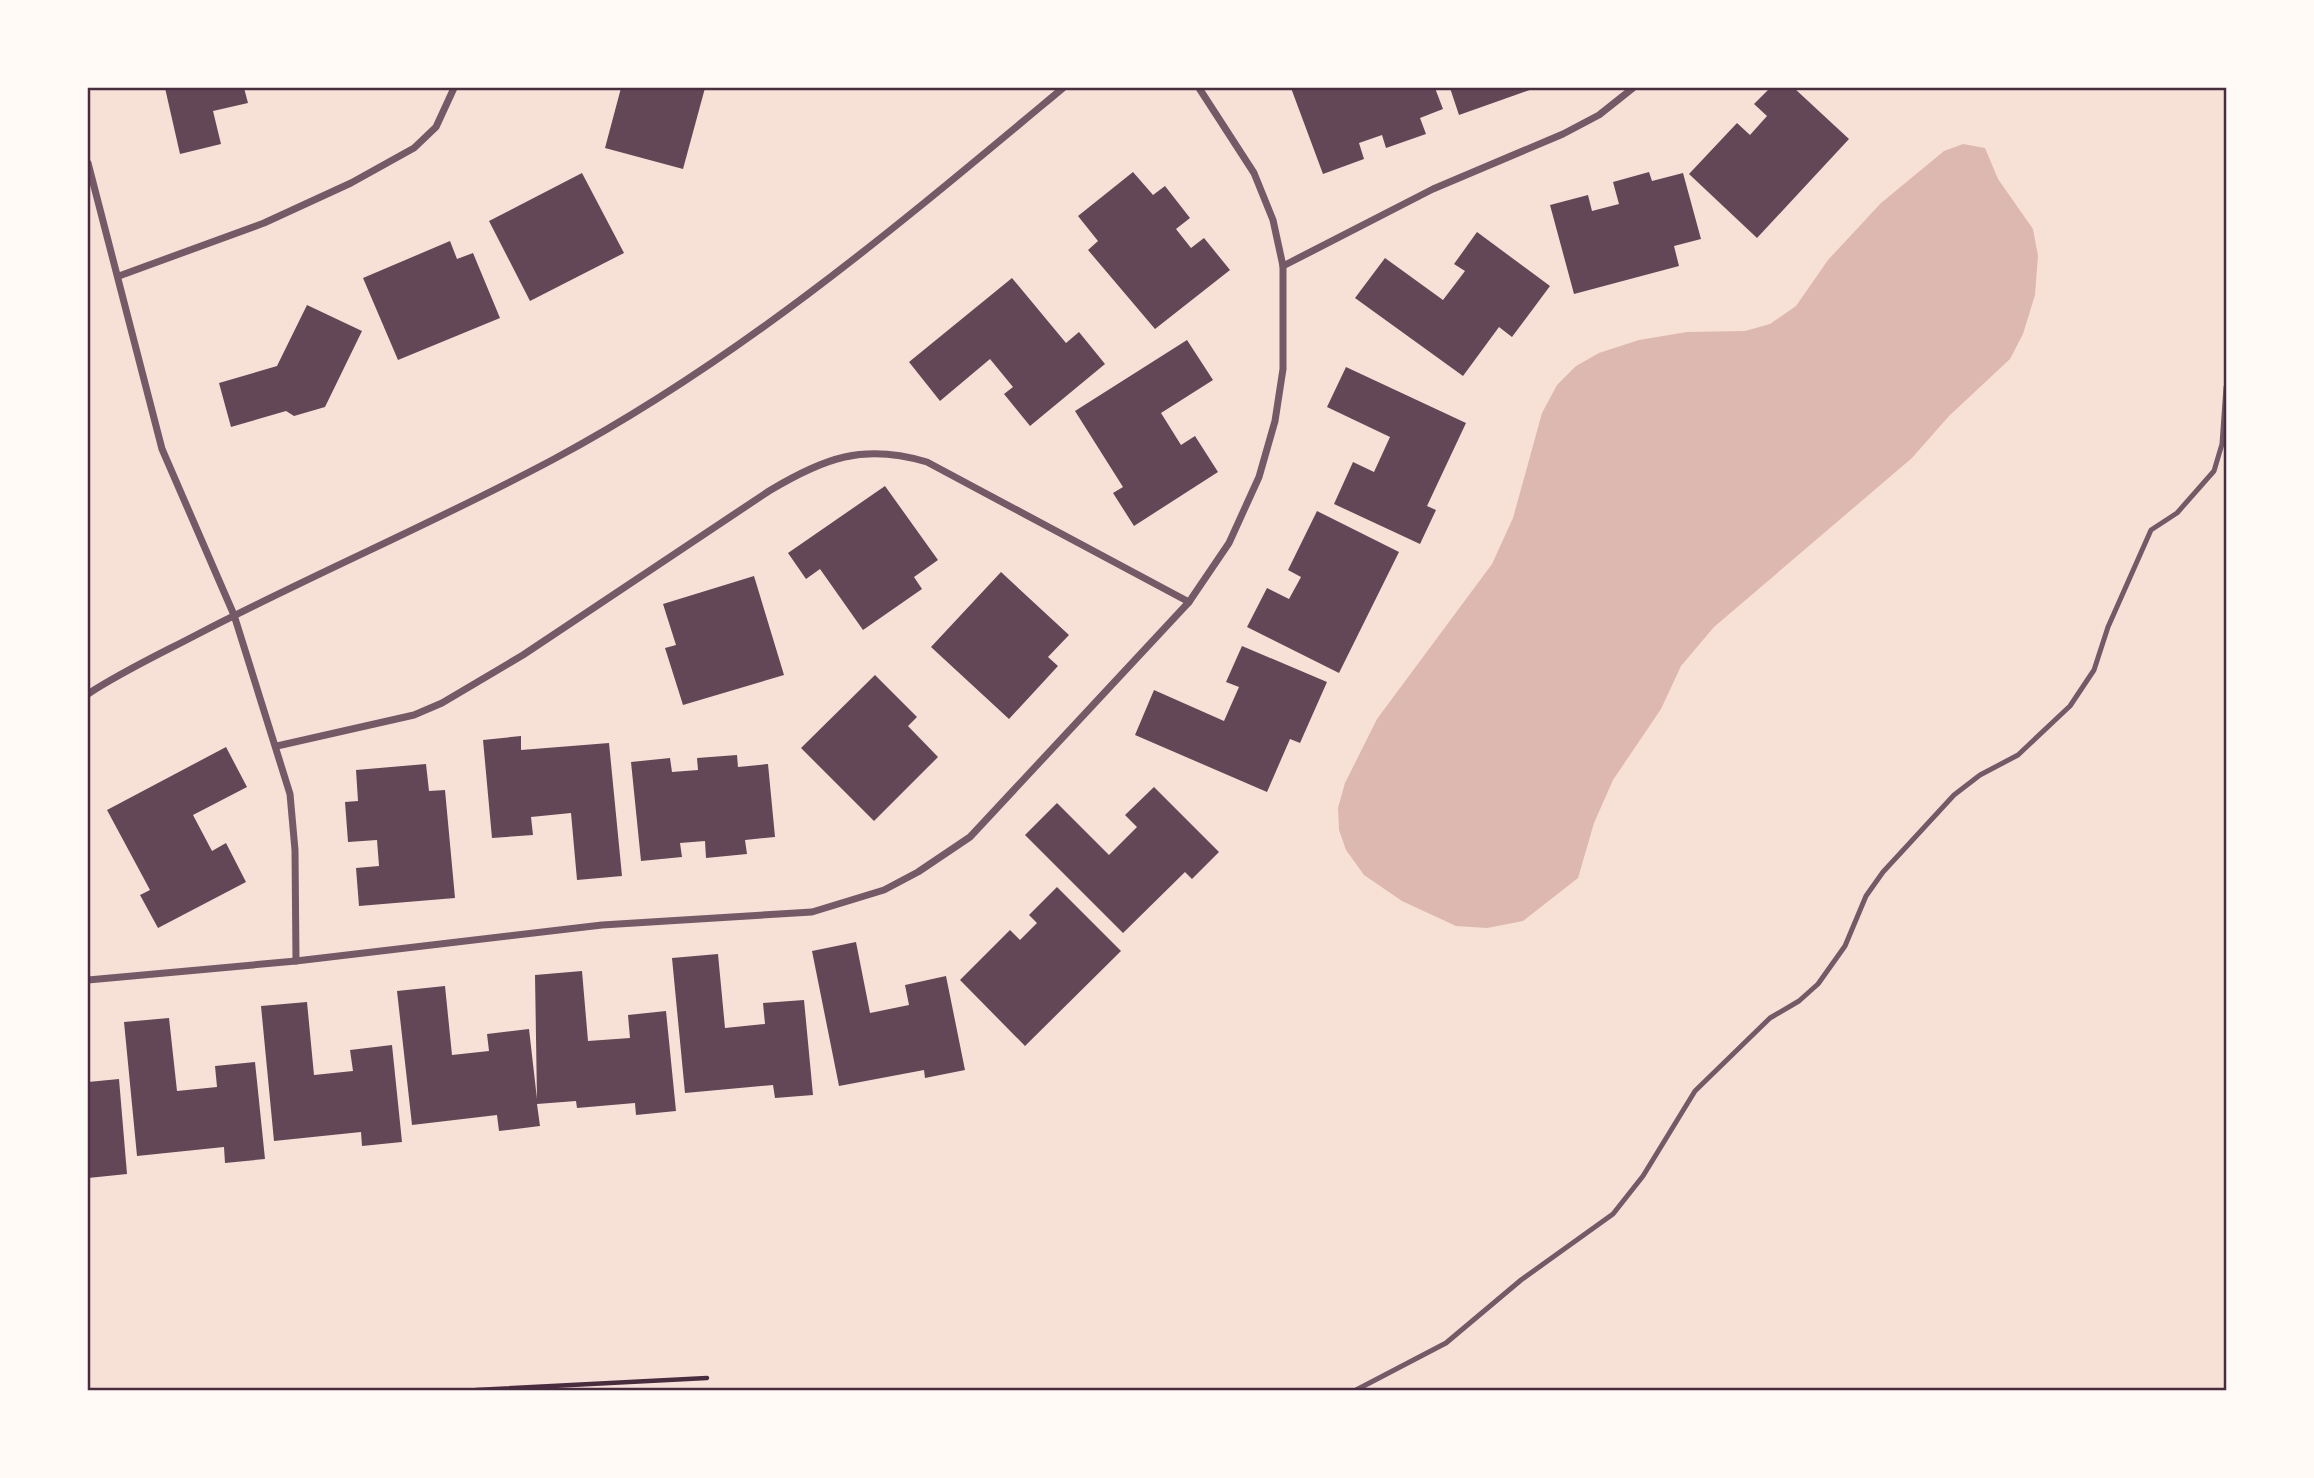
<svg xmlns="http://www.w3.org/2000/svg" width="2314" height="1478" viewBox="0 0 2314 1478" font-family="Mulish,sans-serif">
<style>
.water{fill:#dcb8b0}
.building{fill:#644757}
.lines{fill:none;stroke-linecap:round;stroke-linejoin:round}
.path{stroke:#4a2c40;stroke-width:4.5}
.service{stroke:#755966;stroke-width:5}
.minor{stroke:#755966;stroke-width:7}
.neatline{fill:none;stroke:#4a2c40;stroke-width:2.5}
</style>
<rect width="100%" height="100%" fill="#f7e1d7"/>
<!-- water -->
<polygon class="water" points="1963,144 1985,148 1998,179 2033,229 2038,256 2035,295 2023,334 2010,359 1949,416 1912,458 1714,627 1681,666 1661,709 1613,780 1594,823 1578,878 1523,921 1487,928 1456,926 1402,901 1364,875 1346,850 1339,830 1338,808 1345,783 1377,719 1492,564 1513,518 1542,413 1557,385 1576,366 1599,353 1639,340 1687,332 1745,331 1770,324 1796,306 1828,260 1881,203 1944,151"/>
<!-- building -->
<g class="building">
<polygon points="165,88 244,88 248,103 213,111 221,144 180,154"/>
<polygon points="621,88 705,88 683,169 605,148"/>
<polygon points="1291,88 1435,88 1443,109 1420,118 1426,134 1386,148 1382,135 1359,143 1364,159 1323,174"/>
<polygon points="1450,88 1535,88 1459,115"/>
<polygon points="1770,88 1794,88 1849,139 1757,238 1689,174 1737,123 1750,135 1767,116 1754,104"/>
<polygon points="1133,172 1153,195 1165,186 1190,218 1176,229 1191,248 1204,238 1230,270 1155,329 1088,250 1098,241 1078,216"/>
<polygon points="1649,172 1652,181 1683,173 1701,239 1674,246 1679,266 1574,294 1550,205 1588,195 1592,211 1619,204 1613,182"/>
<polygon points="582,173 624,253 530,301 489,221"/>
<polygon points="1477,232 1550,286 1512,337 1499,327 1463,376 1355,298 1385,258 1443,300 1465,271 1454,264"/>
<polygon points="450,241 457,259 473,253 500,318 398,360 363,278"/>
<polygon points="1012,278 1066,343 1079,332 1105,364 1030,426 1004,394 1013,387 990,359 940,401 909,362"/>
<polygon points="307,305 362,331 325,407 294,416 286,411 231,427 219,383 277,366"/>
<polygon points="1187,340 1213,380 1161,413 1181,445 1195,436 1218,472 1134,526 1113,493 1123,487 1075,411"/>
<polygon points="1346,367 1466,423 1427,506 1436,510 1420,544 1334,504 1353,462 1374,472 1390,437 1327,407"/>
<polygon points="885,486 938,560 914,577 922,589 863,630 820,569 806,579 788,553"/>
<polygon points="1317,511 1399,552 1339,673 1247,627 1267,588 1289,599 1301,577 1288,570"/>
<polygon points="1001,572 1069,635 1048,657 1058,666 1009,719 931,647"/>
<polygon points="754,576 784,675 683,705 665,648 676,645 663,604"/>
<polygon points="1242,646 1327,682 1300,743 1290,739 1267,792 1135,735 1154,690 1224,721 1239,687 1226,682"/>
<polygon points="875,675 917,717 908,726 938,757 874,821 801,748"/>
<polygon points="521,736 521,750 609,743 622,876 577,880 571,813 531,817 533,835 492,838 483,740"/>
<polygon points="226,747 247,787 193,815 212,851 226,843 246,882 158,928 140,895 150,890 107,810"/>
<polygon points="737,755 738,767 768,764 775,837 745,840 747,854 706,858 705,841 680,843 682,857 641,861 631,762 670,758 672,772 698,770 697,758"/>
<polygon points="426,764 429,791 445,790 455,898 359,906 356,868 379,866 377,840 348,842 345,802 358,801 356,770"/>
<polygon points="1154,787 1219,852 1192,879 1185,872 1123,933 1025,835 1057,803 1109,855 1137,827 1125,815"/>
<polygon points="1057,887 1121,951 1025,1046 960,980 1010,930 1020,940 1037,923 1029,915"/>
<polygon points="856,942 870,1013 909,1005 905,985 946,976 965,1070 925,1078 924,1070 839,1086 812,951"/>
<polygon points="718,954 725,1028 765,1024 763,1003 804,1000 813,1095 775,1098 773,1085 685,1093 672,958"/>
<polygon points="582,971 588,1041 630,1038 628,1015 666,1011 676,1111 636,1115 635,1103 577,1108 576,1101 537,1104 540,1126 499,1131 497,1115 412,1125 397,991 445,986 452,1055 489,1051 487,1034 529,1029 537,1099 535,975"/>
<polygon points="307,1002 314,1075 353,1071 350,1050 392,1045 402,1142 362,1146 361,1132 274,1141 261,1006"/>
<polygon points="169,1018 177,1091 217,1087 215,1066 255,1062 265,1159 225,1163 224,1147 137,1156 124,1022"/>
<polygon points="119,1079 127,1174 88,1178 88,1082"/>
</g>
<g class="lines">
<!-- path -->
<polyline class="path" points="476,1390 707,1378"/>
<!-- service -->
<polyline class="service" points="1356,1390 1446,1343 1521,1280 1613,1214 1643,1176 1695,1091 1770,1018 1799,1001 1818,984 1845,946 1866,896 1883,872 1954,795 1980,775 2018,755 2070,706 2094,670 2108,627 2151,530 2177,513 2214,471 2222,444 2226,387"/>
<!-- minor -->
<g class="minor">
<polyline points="88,163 162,449 234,615 290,794 295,850 296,961"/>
<polyline points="1283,266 1433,189 1563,134 1599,115 1633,88"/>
<polyline points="119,276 264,223 351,183 414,148 436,127 454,88"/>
<path d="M88 694C123 671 162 653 200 633 316 573 438 521 554 459 741 359 901 223 1063 88"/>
<path d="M277 746 414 715 442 703 523 655 769 491C824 458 863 443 927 462L1189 602"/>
<polyline points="88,980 296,961 602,925 812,912 884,890 918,872 970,837 1189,602 1229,543 1259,477 1275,421 1283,369 1283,266 1273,220 1254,173 1199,88"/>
</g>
</g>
<!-- border -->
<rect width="2314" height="1478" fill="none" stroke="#fffaf5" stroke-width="178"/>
<rect x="89" y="89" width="2136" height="1300" class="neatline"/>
</svg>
